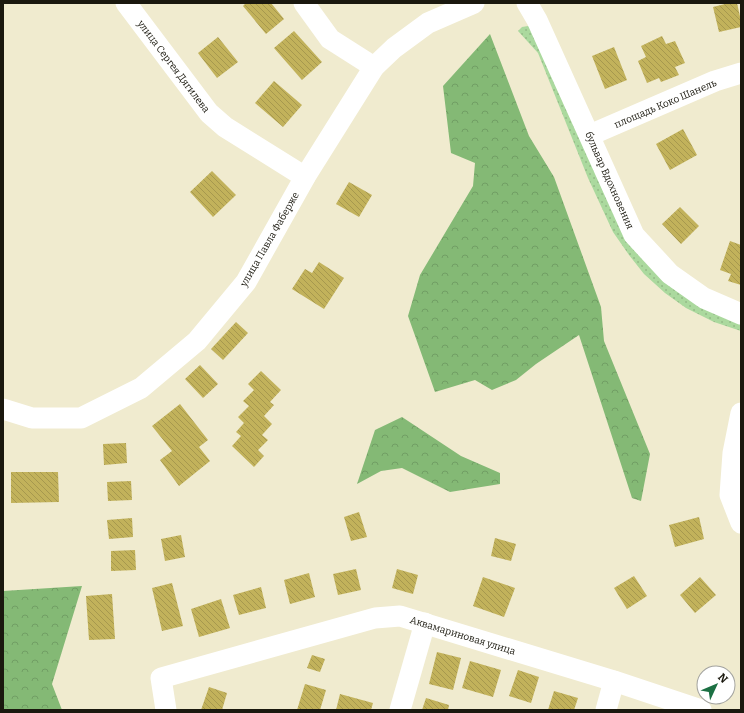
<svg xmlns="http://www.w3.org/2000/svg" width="744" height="713" viewBox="0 0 744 713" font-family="Bitter,serif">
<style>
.grass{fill:url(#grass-dots)}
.forest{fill:url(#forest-crowns)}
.building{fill:url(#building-back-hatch)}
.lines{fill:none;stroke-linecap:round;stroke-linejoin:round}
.minor{stroke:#fff;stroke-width:21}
.labels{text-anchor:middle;stroke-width:3;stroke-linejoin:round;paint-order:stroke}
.street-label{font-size:10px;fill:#1a180e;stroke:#fff}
</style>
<defs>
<pattern id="grass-dots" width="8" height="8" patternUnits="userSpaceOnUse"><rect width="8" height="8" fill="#abd99e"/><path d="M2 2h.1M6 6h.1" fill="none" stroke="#93ba87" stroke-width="1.8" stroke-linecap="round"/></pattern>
<pattern id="forest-crowns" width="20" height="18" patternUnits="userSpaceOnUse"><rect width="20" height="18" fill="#84b975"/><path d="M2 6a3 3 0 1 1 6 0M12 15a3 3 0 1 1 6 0" fill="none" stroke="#719e64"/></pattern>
<pattern id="building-back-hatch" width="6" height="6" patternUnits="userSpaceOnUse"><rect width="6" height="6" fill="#c2b25b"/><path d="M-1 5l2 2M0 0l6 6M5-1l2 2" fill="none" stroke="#a6984e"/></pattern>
</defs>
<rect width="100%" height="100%" fill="#f0ebcf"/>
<!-- grass -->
<polygon class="grass" points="528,26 535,30 623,227 741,320 741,331 714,322 686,308 665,293 644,274 629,255 613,232 588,178 538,53 518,31 522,27"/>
<!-- forest -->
<g class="forest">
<polygon points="490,34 529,136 554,177 601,307 604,341 650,454 641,501 632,498 579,335 536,364 516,380 492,390 475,380 435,392 408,316 420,275 473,186 475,163 451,153 443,86"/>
<polygon points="402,417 461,456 500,473 500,484 450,492 402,468 381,471 357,484 375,430"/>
<polygon points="82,586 52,684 62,710 3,710 3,591"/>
</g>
<!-- building -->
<g class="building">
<polygon points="246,3 271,3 284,19 266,34 243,6"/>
<polygon points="729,3 737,3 741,21 741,27 719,32 713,7"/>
<polygon points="294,31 322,62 302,80 274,48"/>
<polygon points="662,36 666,44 675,41 685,63 675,67 679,75 661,82 659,78 647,83 638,61 646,57 641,46"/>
<polygon points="218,37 238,62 217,78 198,53"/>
<polygon points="614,47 627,80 605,89 592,56"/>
<polygon points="274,81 302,105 283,127 255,103"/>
<polygon points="683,129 697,155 670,170 656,144"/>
<polygon points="212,171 236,195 213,217 190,192"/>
<polygon points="349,182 372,195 359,217 336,204"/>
<polygon points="680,207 699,226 681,244 662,224"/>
<polygon points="730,241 741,245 741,285 728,281 731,274 720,270"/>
<polygon points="319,262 344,278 324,309 292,289 305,269 312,273"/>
<polygon points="236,322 248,333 223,360 211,349"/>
<polygon points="200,365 218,384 203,398 185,379"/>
<polygon points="261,371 281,390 270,402 274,405 264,416 272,424 262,435 268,440 258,450 264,456 254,467 232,446 241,436 236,432 244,423 238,417 249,406 243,401 254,390 248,384"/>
<polygon points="180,404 208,440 199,447 210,461 179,486 160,460 172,451 152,426"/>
<polygon points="126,443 127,463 104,465 103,444"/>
<polygon points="11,472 58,472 59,502 11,503"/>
<polygon points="131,481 132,500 108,501 107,482"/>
<polygon points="359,512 367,537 351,541 344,517"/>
<polygon points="699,517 704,539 675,547 669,525"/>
<polygon points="132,518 133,537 109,539 107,520"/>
<polygon points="181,535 185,557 165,561 161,539"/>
<polygon points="495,538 516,544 511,561 491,556"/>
<polygon points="135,550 136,570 111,571 111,551"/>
<polygon points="356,569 361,590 338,595 333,574"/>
<polygon points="397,569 418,575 413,594 392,588"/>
<polygon points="309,573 315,597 290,604 284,580"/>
<polygon points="634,576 647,596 627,609 614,588"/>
<polygon points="483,577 515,588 504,617 473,606"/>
<polygon points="700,577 716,595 695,613 680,595"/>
<polygon points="172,583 183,626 162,631 152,588"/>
<polygon points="261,587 266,608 239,615 233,595"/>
<polygon points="112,594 115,639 89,640 86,596"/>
<polygon points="221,599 230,628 199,637 191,609"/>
<polygon points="437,652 461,658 453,690 429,684"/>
<polygon points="312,655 325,659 320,672 307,668"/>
<polygon points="470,661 501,670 493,697 462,688"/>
<polygon points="518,670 539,677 531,703 509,696"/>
<polygon points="305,684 326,690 320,710 297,710"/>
<polygon points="209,687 227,693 222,710 201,710"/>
<polygon points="554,691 578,698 574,710 548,710"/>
<polygon points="340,694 373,703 371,710 336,710"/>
<polygon points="426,698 449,705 448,710 422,710"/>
</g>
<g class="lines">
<!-- minor -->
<g class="minor">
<polyline points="126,3 209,113 225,127 305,177"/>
<polyline points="304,3 330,39 374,67"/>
<polyline points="527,3 537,20 634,235 670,274 704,298 741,314"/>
<polyline points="590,135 715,81 741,73"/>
<polyline points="3,409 32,418 81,418 141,388 197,341 246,282 305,177 374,67 394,48 428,23 474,3"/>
<polyline points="741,413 733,453 730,495 741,523"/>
<polyline points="166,710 161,678 375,618 400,616 614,681 701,710"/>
<polyline points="400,710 425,623"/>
<polyline points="606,710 614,681"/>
</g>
</g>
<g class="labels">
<!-- street labels -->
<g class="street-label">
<text transform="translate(174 66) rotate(53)" y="4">улица Сергея Дягилева</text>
<text transform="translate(665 103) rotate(-23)" y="4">площадь Коко Шанель</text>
<text transform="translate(610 180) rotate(66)" y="4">бульвар Вдохновения</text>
<text transform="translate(269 239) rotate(-60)" y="4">улица Павла Фаберже</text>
<text transform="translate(463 635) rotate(17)" y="4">Аквамариновая улица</text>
</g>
</g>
<!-- border -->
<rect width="744" height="713" fill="none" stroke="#1a180e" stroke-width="8"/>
<!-- north arrow -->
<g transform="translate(716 685) rotate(46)"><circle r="19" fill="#ffffff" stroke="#a3a39f"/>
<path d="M0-3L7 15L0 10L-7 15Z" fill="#1c7043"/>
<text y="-6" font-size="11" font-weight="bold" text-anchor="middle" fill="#1a180e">N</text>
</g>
</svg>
